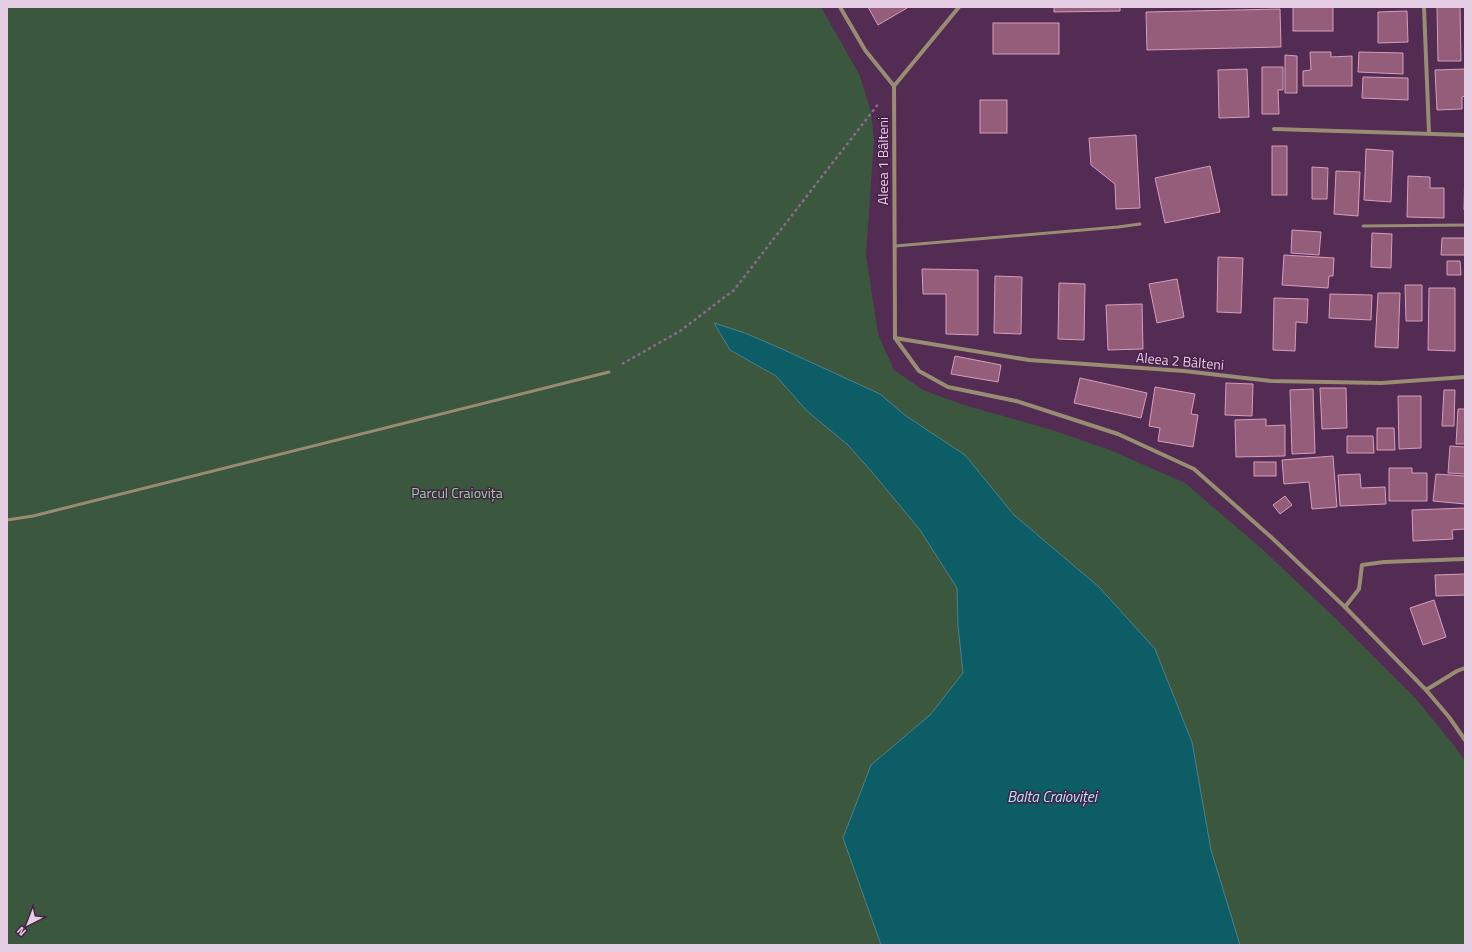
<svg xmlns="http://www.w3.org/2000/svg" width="1472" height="952" viewBox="0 0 1472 952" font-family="'Titillium Web',sans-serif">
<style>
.green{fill:#3b583e}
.water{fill:#0d5d66;stroke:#4e7f8c}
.building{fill:#945e7b;stroke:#d89cbb}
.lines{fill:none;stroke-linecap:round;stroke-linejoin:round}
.path{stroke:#8b6a8b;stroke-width:2.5;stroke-dasharray:3 3;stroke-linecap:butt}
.lane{stroke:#988c72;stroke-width:3}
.street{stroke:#988c72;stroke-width:4}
.labels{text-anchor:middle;stroke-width:3;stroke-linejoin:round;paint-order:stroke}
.street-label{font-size:14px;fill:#e5cde4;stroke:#472147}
.park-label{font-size:14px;fill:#90da97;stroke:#472147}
.water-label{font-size:15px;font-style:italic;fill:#a7eef8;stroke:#472147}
</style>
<rect width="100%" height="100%" fill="#522c52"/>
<!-- green -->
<polygon class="green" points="7,7 821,7 860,76 871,112 874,141 866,255 878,334 894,370 923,390 964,405 1052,430 1110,450 1185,483 1261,548 1333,616 1416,699 1453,744 1465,761 1465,945 7,945"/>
<!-- water -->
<polygon class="water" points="714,323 745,333 782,349 880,394 906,416 965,455 1014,515 1099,587 1155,649 1192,742 1211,850 1240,945 881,945 843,838 871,765 930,715 963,673 958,626 957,588 920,530 872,472 848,445 807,411 776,376 730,350"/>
<!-- building -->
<g class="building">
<polygon points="868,7 906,7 907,8 878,25"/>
<polygon points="1054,7 1120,7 1120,11 1054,12"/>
<rect x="1293" y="7" width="40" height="24"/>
<polygon points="1437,7 1460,7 1461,61 1438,61"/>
<polygon points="1280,9 1281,47 1147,50 1146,12"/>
<polygon points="1407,11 1408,42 1378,43 1378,12"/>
<rect x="993" y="23" width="66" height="31"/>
<polygon points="1310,52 1331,52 1331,57 1352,56 1352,86 1303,86 1303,71 1311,70"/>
<polygon points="1359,52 1403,53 1403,74 1358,72"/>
<polygon points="1285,55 1297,56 1297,93 1285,93"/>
<polygon points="1262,67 1283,67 1283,90 1278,90 1279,114 1262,114"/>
<polygon points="1247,69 1249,117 1219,118 1218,70"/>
<polygon points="1465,69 1465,96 1462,97 1462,109 1437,110 1435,70"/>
<polygon points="1363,77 1408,78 1408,100 1362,98"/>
<rect x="980" y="100" width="27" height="33"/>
<polygon points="1136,135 1140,208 1116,209 1115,184 1091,165 1089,138"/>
<rect x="1272" y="146" width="15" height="49"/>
<polygon points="1366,149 1393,151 1391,202 1364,200"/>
<polygon points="1465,163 1465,210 1464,210"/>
<polygon points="1210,166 1220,212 1165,223 1155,178"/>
<polygon points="1312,167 1328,168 1327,199 1312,199"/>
<polygon points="1336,171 1360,172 1358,216 1334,214"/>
<polygon points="1408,176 1430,177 1430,188 1444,188 1444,218 1407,217"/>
<polygon points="1292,230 1321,232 1319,255 1291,253"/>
<polygon points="1372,233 1392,234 1391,268 1371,267"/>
<polygon points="1442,238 1465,238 1465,255 1441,255"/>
<polygon points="1284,255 1334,258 1333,276 1329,276 1328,288 1282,285"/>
<polygon points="1218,257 1243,258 1241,313 1217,312"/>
<polygon points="1447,261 1460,261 1461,275 1447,275"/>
<polygon points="922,269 978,270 978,335 946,334 946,294 923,294"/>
<polygon points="995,276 1022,277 1021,334 994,333"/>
<polygon points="1177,279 1184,317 1157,323 1149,284"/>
<polygon points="1059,283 1085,284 1084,340 1058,339"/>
<polygon points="1405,285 1422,285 1422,321 1406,321"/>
<polygon points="1429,288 1455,288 1455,351 1428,350"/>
<polygon points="1378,293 1400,293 1398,348 1375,347"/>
<polygon points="1330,294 1372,295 1371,320 1329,318"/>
<polygon points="1274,298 1308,299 1307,323 1296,322 1295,351 1273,350"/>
<polygon points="1142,304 1143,349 1108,350 1106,305"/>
<polygon points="955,356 1001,365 998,382 951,374"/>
<polygon points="1080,378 1147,393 1141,418 1074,403"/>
<polygon points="1226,383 1253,384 1252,416 1225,415"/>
<polygon points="1155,387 1195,394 1191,414 1198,415 1193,447 1158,441 1160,428 1149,426"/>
<polygon points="1320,388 1346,388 1347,428 1322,429"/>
<polygon points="1313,389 1315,453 1292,454 1290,390"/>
<polygon points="1444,390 1455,390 1454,426 1442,426"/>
<polygon points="1398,396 1421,396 1421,448 1399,449"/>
<polygon points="1458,409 1465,409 1465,444 1456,444"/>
<polygon points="1266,419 1266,426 1285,425 1285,456 1236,457 1235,420"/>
<polygon points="1377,428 1394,428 1395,450 1377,450"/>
<polygon points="1347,436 1373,436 1374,453 1347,453"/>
<polygon points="1450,446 1465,447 1465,474 1448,473"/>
<polygon points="1333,456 1337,507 1312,509 1309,482 1284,484 1282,460"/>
<rect x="1254" y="462" width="22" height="14"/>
<polygon points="1389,468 1412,468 1412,473 1427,473 1427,501 1389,501"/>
<polygon points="1360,474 1361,488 1385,487 1386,504 1340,506 1338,475"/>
<polygon points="1436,474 1465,476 1465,504 1433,501"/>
<polygon points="1285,496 1292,505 1280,514 1273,505"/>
<polygon points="1465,508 1465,529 1452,530 1453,539 1413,541 1412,510"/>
<polygon points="1465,574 1465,595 1436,596 1435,575"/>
<polygon points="1434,600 1446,637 1423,645 1410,608"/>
</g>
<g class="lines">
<!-- path -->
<polyline class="path" points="622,364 680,331 734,290 879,103"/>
<!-- lane -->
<g class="lane">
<polyline points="1363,226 1465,225"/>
<polyline points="895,246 1118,227 1140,224"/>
<polyline points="7,520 33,516 609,372"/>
</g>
<!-- street -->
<g class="street">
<polyline points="840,7 865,50 894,86"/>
<polyline points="1424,7 1429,133"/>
<polyline points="1274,129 1465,135"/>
<polyline points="895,338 919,371 948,387 1016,401 1118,434 1194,469 1271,537 1345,607 1426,690 1449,717 1465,740"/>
<polyline points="895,338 1029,360 1184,371 1271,381 1381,383 1465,377"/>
<polyline points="895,338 894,86 959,7"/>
<polyline points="1345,607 1359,589 1362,565 1384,562 1465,559"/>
<polyline points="1426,690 1457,671 1465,668"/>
</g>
</g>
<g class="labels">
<!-- street labels -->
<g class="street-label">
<text transform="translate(883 161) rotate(-90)" y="5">Aleea 1 Bâlteni</text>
<text transform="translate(1180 361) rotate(5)" y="5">Aleea 2 Bâlteni</text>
</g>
<!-- park labels -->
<g class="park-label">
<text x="457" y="498">Parcul Craiovița</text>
</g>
<!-- water labels -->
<g class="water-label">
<text x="1052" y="802">Balta Craioviței</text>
</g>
</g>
<!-- border -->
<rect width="1472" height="952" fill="none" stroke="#e5cde4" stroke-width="16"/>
<!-- north arrow -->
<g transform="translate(28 924) rotate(222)" stroke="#472147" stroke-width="3" paint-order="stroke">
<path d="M0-3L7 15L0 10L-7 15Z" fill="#e5cde4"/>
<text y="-6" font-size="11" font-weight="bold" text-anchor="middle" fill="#e5cde4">N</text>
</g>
</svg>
